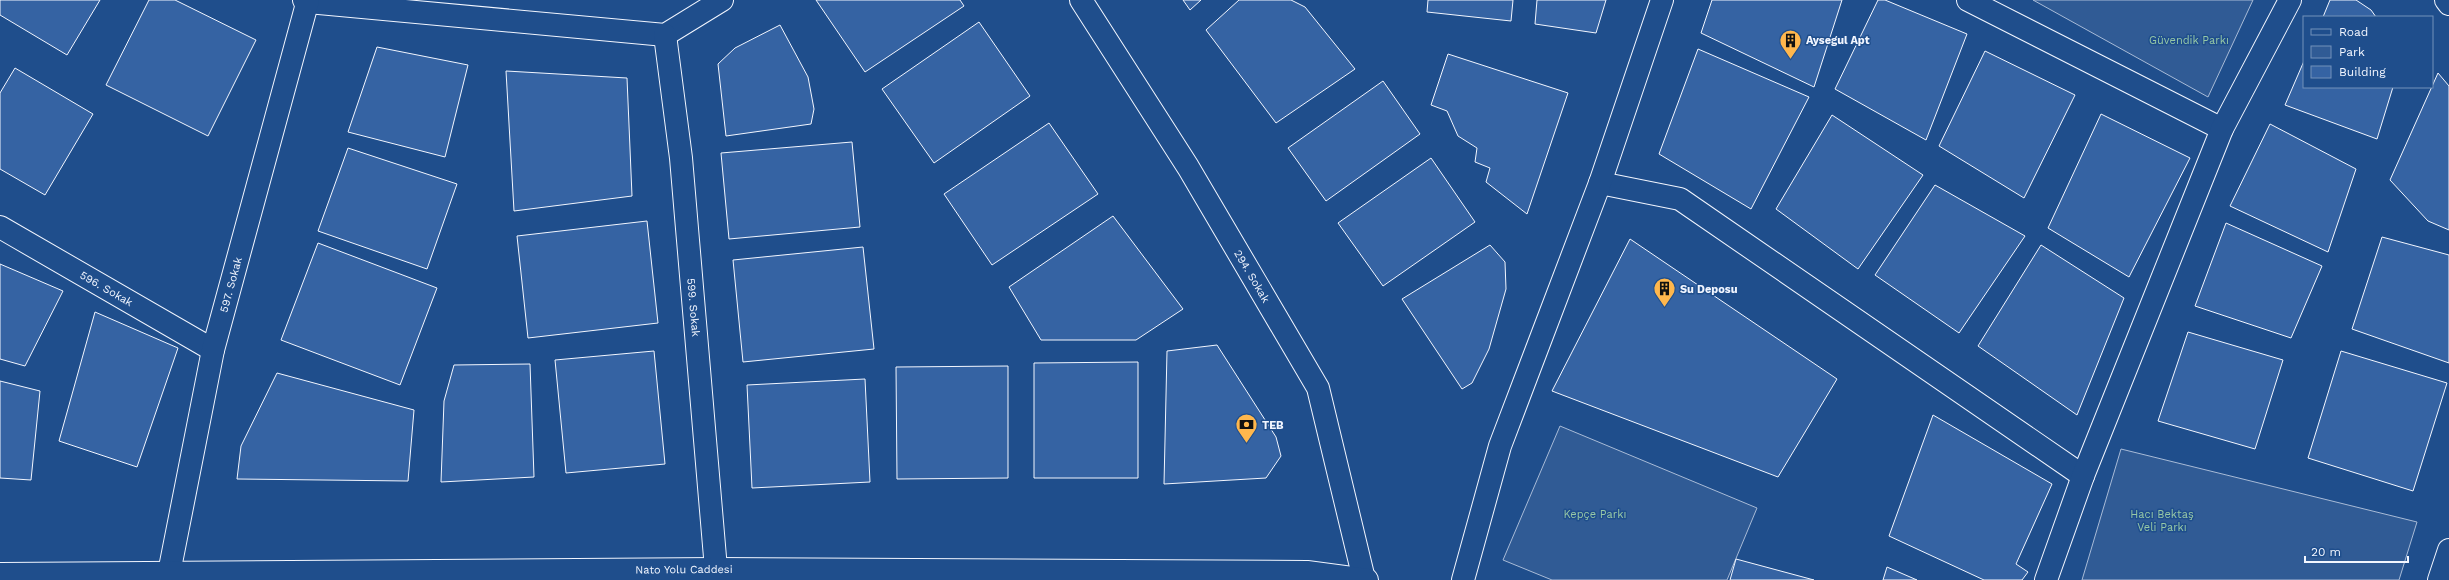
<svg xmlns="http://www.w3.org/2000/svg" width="2449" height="580" viewBox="0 0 2449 580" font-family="'Work Sans',sans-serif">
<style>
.green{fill:#305b95;stroke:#a8bbd7}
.building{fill:#3563a3;stroke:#f2f6ff}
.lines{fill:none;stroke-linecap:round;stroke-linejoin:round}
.minor-casing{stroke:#f2f6ff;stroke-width:24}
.secondary-casing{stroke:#f2f6ff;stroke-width:24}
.minor{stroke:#1f4e8c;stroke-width:22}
.secondary{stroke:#1f4e8c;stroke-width:22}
.labels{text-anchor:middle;stroke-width:3;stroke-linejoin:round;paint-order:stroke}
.poi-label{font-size:11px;font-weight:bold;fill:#f2f6ff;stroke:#1f4e8c;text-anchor:start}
.park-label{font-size:11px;fill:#97c8a6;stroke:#1f4e8c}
.street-label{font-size:11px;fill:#f2f6ff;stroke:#1f4e8c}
</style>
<rect width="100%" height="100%" fill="#1f4e8c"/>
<!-- green -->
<g class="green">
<polygon points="2033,0 2253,0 2208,97"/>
<polygon points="1560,426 1757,508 1727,580 1552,580 1503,560"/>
<polygon points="2121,449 2417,522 2399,580 2082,580"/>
</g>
<!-- building -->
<g class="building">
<polygon points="0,0 100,0 67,55 0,15"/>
<polygon points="149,0 175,0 256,40 208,136 106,85"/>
<polygon points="816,0 960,0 964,6 865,72"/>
<polygon points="1183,0 1201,0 1190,10"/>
<polygon points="1239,0 1291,0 1305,7 1355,69 1276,123 1206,30"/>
<polygon points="1428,0 1513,0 1511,21 1427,12"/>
<polygon points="1537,0 1606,0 1596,33 1535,24"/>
<polygon points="1712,0 1842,0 1814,87 1701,33"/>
<polygon points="1878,0 1885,0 1967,34 1926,140 1835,89"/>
<polygon points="2330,0 2356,0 2371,10 2376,17 2323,17"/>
<polygon points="979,22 1030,96 934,163 882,89"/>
<polygon points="780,25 808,77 814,109 811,124 726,136 718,64 735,48"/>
<polygon points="377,47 468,65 445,157 348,132"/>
<polygon points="1698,49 1809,97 1751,209 1659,154"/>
<polygon points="1985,51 2075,95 2024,198 1939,146"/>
<polygon points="1448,54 1568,93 1527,214 1486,182 1490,168 1475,162 1477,148 1458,136 1447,111 1431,105"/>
<polygon points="2304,61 2304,87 2393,87 2377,139 2285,105"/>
<polygon points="15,68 93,114 45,195 0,169 0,93"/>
<polygon points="506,71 627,78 632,196 514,211"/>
<polygon points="2438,73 2449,86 2449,230 2428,221 2390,180"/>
<polygon points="1383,81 1420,134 1326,201 1288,148"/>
<polygon points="2101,114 2190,158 2129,277 2048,228"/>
<polygon points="1832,115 1923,175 1858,269 1776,209"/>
<polygon points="1049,123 1098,194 992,265 944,194"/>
<polygon points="2270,124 2356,169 2328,252 2230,206"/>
<polygon points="852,142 860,227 729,239 721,153"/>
<polygon points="348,148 457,184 427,269 318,231"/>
<polygon points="1431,158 1475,222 1383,286 1338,223"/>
<polygon points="1935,185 2025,236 1959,333 1875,275"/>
<polygon points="1113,216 1183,309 1136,340 1041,340 1009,287"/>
<polygon points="647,221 658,323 528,338 517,236"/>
<polygon points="2226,223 2322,266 2291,338 2195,306"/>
<polygon points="2382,237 2449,255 2449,363 2352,329"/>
<polygon points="1630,239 1837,379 1778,477 1552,391"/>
<polygon points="318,243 437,288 400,385 281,340"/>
<polygon points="1490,245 1505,262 1506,289 1489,349 1472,383 1462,389 1402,299"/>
<polygon points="2041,245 2124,298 2077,415 1978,346"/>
<polygon points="863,247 874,349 743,362 733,260"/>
<polygon points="0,264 63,291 25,366 0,359"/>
<polygon points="95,312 178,348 137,467 59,441"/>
<polygon points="2188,332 2283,360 2255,449 2158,421"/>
<polygon points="1217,345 1276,437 1281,456 1266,478 1164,484 1167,351"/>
<polygon points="654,351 665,464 566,473 555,360"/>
<polygon points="2341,351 2447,383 2413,491 2308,458"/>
<polygon points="1138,362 1138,478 1034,478 1034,363"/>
<polygon points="530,364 534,477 441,482 444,401 454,365"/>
<polygon points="1008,366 1008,478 897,479 896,367"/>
<polygon points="277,373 414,410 408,481 237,479 241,446"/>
<polygon points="865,379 870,482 752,488 747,385"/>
<polygon points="0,381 40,391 31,480 0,478"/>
<polygon points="1933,415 2052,484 2016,564 2028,572 2022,580 1984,580 1889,536"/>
<polygon points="1736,559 1814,580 1730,580"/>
<polygon points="1887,567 1917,580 1883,580"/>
</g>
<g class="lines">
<defs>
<g id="minor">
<polyline points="304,0 308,2 665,35 722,0"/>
<path id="s1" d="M1081 0 1188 167 1318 388 1364 579"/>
<polyline points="1968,0 2222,129"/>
<polyline points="2446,0 2449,4"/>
<path id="s2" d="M665 35 681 158 716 569 714 580"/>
<polyline points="1600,183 1680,199 2083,476"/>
<path id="s3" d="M0 227 213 350"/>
<path id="s4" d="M169 573 213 350 308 0"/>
<polyline points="1463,580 1500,446 1600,183 1662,0"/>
<polyline points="2046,580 2083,476 2222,129 2290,0"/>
<polyline points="2439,580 2449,550"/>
</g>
<g id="secondary">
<path id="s5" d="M0 574 716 569 1307 572 1367 580"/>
</g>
</defs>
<!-- minor casing -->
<use href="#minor" class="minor-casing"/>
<!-- secondary casing -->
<use href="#secondary" class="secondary-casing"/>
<!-- minor -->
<use href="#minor" class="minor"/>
<!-- secondary -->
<use href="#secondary" class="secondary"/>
</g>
<!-- icons -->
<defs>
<symbol id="building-pin" viewBox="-11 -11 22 30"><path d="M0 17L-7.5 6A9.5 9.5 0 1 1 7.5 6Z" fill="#ffb74d" stroke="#1f4e8c"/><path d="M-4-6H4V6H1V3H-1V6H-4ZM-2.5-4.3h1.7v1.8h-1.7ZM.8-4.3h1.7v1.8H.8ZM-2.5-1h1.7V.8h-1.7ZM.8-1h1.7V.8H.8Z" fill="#111"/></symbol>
<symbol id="bank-pin" viewBox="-11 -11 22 30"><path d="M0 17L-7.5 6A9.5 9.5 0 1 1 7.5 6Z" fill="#ffb74d" stroke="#1f4e8c"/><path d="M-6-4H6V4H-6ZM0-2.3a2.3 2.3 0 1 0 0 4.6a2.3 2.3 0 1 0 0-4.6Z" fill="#111"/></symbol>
</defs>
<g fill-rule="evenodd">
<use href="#building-pin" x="1778" y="28" width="25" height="34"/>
<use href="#building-pin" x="1652" y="276" width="25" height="34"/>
<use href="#bank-pin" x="1234" y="412" width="25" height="34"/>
</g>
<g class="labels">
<!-- poi labels -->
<g class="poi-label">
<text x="1806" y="44">Aysegul Apt</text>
<text x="1680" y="293">Su Deposu</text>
<text x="1262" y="429">TEB</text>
</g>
<!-- park labels -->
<g class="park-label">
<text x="2189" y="44">Güvendik Parkı</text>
<text x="1595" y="518">Kepçe Parkı</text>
<text x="2162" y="518">Hacı Bektaş<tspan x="2162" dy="13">Veli Parkı</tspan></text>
</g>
<!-- street labels -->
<g class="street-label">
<text dy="4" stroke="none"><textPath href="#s1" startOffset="325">294. Sokak</textPath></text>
<text dy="4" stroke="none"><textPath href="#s4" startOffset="295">597. Sokak</textPath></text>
<text dy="4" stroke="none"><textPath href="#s3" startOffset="123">596. Sokak</textPath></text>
<text dy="4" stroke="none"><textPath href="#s2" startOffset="274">599. Sokak</textPath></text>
<text dy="4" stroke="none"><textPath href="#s5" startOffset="684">Nato Yolu Caddesi</textPath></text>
</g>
</g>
<!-- legend -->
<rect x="2303" y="16" width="130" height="72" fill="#1f4e8c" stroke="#7391ba"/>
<rect x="2311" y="29" width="20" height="6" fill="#1f4e8c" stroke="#7391ba"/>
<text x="2339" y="36" font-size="12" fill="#f2f6ff">Road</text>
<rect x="2311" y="46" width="20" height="12" fill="#305b95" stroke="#7391ba"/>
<text x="2339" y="56" font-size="12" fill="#f2f6ff">Park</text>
<rect x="2311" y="66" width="20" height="12" fill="#3563a3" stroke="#7391ba"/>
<text x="2339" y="76" font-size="12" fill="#f2f6ff">Building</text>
<!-- scale -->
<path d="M2305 556v6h103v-6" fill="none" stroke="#f2f6ff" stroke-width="2"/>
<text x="2311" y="556" font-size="12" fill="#f2f6ff" stroke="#1f4e8c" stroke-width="3" paint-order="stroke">20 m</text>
</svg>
